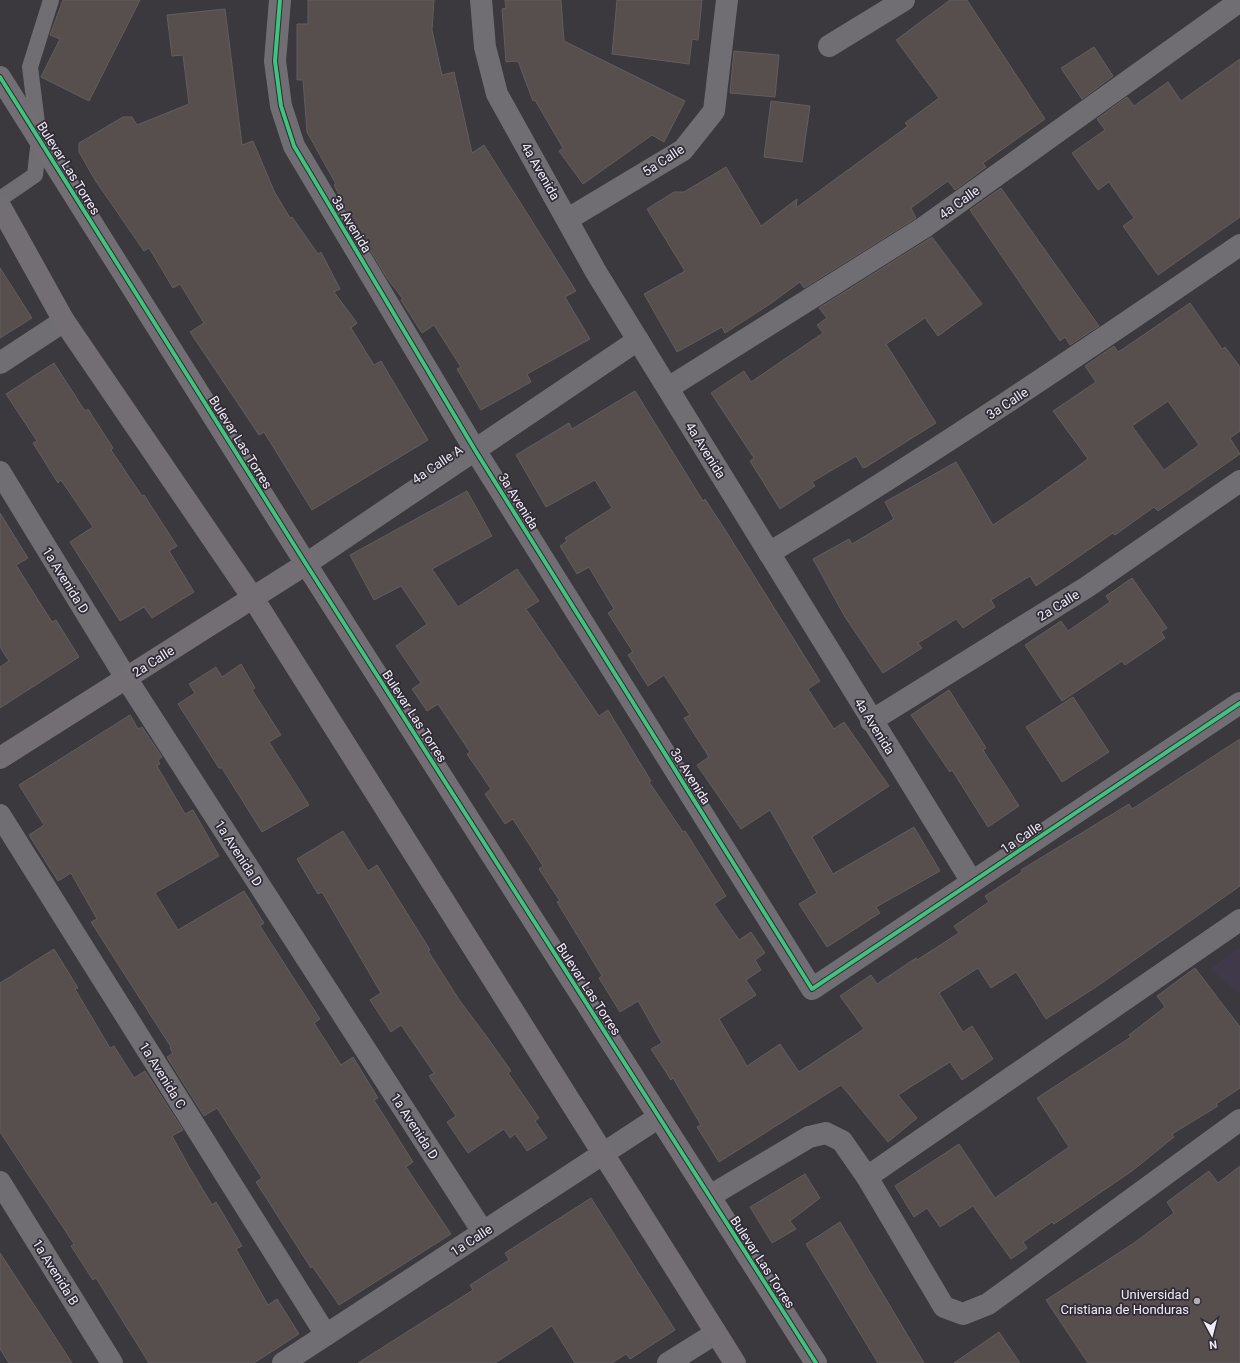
<svg xmlns="http://www.w3.org/2000/svg" width="1240" height="1363" viewBox="0 0 1240 1363" font-family="Roboto,sans-serif">
<style>
.built{fill:#3f3949}
.building{fill:#574f4e;stroke:#625d5e;fill-rule:evenodd}
.lines{fill:none;stroke-linecap:round;stroke-linejoin:round}
.lane{stroke:#706e72;stroke-width:16}
.street{stroke:#706e72;stroke-width:22}
.secondary{stroke:#736e73;stroke-width:22}
.cycleway-casing{stroke:#302b36;stroke-width:6}
.cycleway{stroke:#40c37c;stroke-width:4}
.poi-dot{fill:#b1aeb5;stroke:#302b36;stroke-width:1.5}
.labels{text-anchor:middle;stroke-width:3.5;stroke-linejoin:round;paint-order:stroke}
.street-label{font-size:13px;fill:#f1edf5;stroke:#302b36}
.poi-label{font-size:13px;fill:#f1edf5;stroke:#302b36;text-anchor:end}
</style>
<rect width="100%" height="100%" fill="#3b383e"/>
<!-- built -->
<polygon class="built" points="1240,947 1240,994 1210,969"/>
<!-- building -->
<g class="building">
<polygon points="63,0 140,0 89,101 41,77 60,39 50,35"/>
<polygon points="308,0 434,0 432,30 442,75 454,72 472,153 484,145 576,291 565,297 590,339 527,374 531,382 481,410 457,369 461,367 434,325 422,333 401,300 403,299 387,278 348,213 334,185 336,184 307,132 303,80 297,80 297,24 308,24"/>
<polygon points="505,0 561,0 564,41 685,101 664,142 652,135 583,184 559,151 563,148 535,100 533,101 518,61 506,62 502,9 506,8"/>
<polygon points="617,0 702,0 698,40 692,39 689,64 612,54"/>
<polygon points="950,0 967,0 1045,119 983,163 986,167 955,190 948,181 911,208 916,218 804,288 800,282 770,304 725,333 722,327 677,352 644,294 685,271 647,209 674,192 684,192 726,167 761,226 797,199 796,208 908,126 905,123 939,98 896,40"/>
<polygon points="225,9 242,145 253,141 274,191 290,218 292,217 318,254 321,252 340,289 334,292 357,323 351,328 374,365 381,361 428,440 312,510 264,432 259,435 190,332 204,323 180,284 173,288 149,248 144,251 95,180 79,152 79,143 123,117 132,117 137,125 189,104 183,55 172,56 167,15"/>
<polygon points="1094,47 1113,76 1082,99 1061,68"/>
<polygon points="734,51 779,55 775,97 730,93"/>
<polygon points="1240,59 1240,217 1158,275 1123,226 1134,218 1109,182 1098,190 1072,153 1105,130 1097,119 1127,97 1134,106 1168,82 1181,101"/>
<polygon points="771,101 810,106 802,162 764,157"/>
<polygon points="1001,188 1099,326 1070,345 1065,337 1060,341 970,210"/>
<polygon points="932,237 982,304 938,336 925,318 886,344 936,423 866,467 863,468 856,456 812,482 815,486 780,509 750,461 754,458 711,393 744,371 751,382 823,333 817,325 827,318 819,308"/>
<polygon points="0,268 32,318 0,338"/>
<path d="M1190 303 1222 349 1225 347 1240 367V431L1230 438 1240 454 1158 511 1154 507 1115 535 1113 533 1036 586 1030 576 991 600 995 607 963 628 956 619 918 643 922 648 883 673 845 617 813 559 849 539 852 544 894 519 885 502 956 462 993 525 1035 497 1088 459 1053 411 1096 382 1085 366 1114 346 1118 352 1123 349ZM1168 401 1199 445 1164 470 1132 426Z"/>
<polygon points="54,363 85,411 88,409 113,448 111,450 142,496 144,495 177,546 169,551 194,592 152,618 144,607 120,621 70,542 93,527 61,480 58,483 33,443 37,441 6,394"/>
<polygon points="635,391 703,501 705,499 729,536 820,681 808,689 834,729 844,722 889,786 812,837 833,874 914,827 940,871 876,907 880,913 827,947 799,904 817,893 770,810 741,829 697,765 709,757 684,718 690,715 664,675 648,686 628,655 633,652 608,613 614,609 589,567 577,574 560,546 567,541 565,538 612,508 595,480 546,507 516,455 569,423 572,429"/>
<polygon points="467,491 492,536 432,569 458,607 517,569 539,601 526,609 599,716 608,710 651,781 649,782 683,832 685,831 726,896 714,904 739,940 751,932 765,953 755,960 761,970 746,980 756,995 719,1019 747,1066 780,1044 799,1072 864,1029 840,996 871,975 877,984 916,958 917,960 959,933 954,926 989,902 985,896 1022,872 1021,870 1129,804 1132,809 1240,739 1240,886 1096,987 1046,1019 1016,972 991,988 978,968 939,993 963,1032 972,1026 993,1059 962,1080 950,1062 898,1095 917,1118 888,1142 841,1085 719,1162 697,1127 701,1125 673,1078 671,1080 651,1049 662,1043 638,1001 620,1012 599,978 602,976 557,902 560,901 539,869 543,866 513,819 505,824 485,794 491,789 467,754 470,752 438,704 427,711 412,689 421,683 396,646 427,624 401,586 374,600 350,555"/>
<polygon points="0,513 28,558 16,565 52,622 56,620 79,657 0,708 0,667 9,661 0,647"/>
<polygon points="1132,578 1167,628 1161,632 1165,638 1125,665 1122,661 1062,701 1025,645 1061,621 1068,631 1110,602 1106,596"/>
<polygon points="241,664 255,688 252,690 281,735 269,742 309,805 262,832 222,768 219,768 178,704 195,693 189,684 216,667 222,677"/>
<polygon points="949,690 986,748 983,750 1019,806 988,827 952,770 950,772 911,715"/>
<polygon points="1073,697 1109,752 1062,782 1026,727"/>
<polygon points="130,715 138,729 142,727 162,757 158,760 160,764 157,766 185,814 193,810 219,856 155,893 178,930 244,891 264,923 260,926 320,1019 314,1023 341,1065 353,1057 378,1098 374,1100 413,1162 406,1167 451,1234 339,1305 312,1266 311,1268 256,1182 262,1178 217,1108 204,1116 167,1057 173,1053 170,1048 171,1047 91,922 97,919 71,873 58,881 29,835 44,825 19,785"/>
<polygon points="343,831 368,871 377,865 430,950 428,951 460,1001 487,1037 511,1071 508,1073 539,1118 535,1121 547,1138 527,1151 515,1134 510,1138 504,1129 468,1153 447,1122 456,1116 429,1076 434,1073 401,1025 391,1032 370,1000 381,993 322,892 318,894 297,859"/>
<polygon points="54,949 78,988 75,989 110,1048 114,1046 134,1078 145,1071 183,1130 172,1136 187,1163 212,1205 216,1202 242,1246 236,1249 268,1305 277,1299 299,1334 254,1363 149,1363 96,1278 93,1280 71,1246 74,1244 0,1132 0,983"/>
<polygon points="1195,968 1240,1027 1240,1088 1216,1104 1218,1106 1172,1134 1174,1137 1132,1171 1054,1224 1052,1222 1023,1242 1027,1248 1011,1259 973,1206 940,1227 927,1208 914,1217 895,1186 959,1144 995,1198 1069,1147 1037,1098 1131,1037 1129,1035 1165,1007 1157,996"/>
<polygon points="1240,1166 1240,1363 1088,1363 1046,1300 1134,1243 1174,1213 1167,1202 1209,1171 1218,1183"/>
<polygon points="805,1174 820,1198 790,1221 796,1229 772,1243 750,1207"/>
<polygon points="591,1198 675,1330 630,1359 626,1354 612,1363 575,1363 552,1326 495,1363 358,1363 473,1290 470,1285 509,1260 505,1253"/>
<polygon points="840,1222 924,1363 878,1363 806,1244"/>
<polygon points="0,1253 46,1323 72,1363 9,1363 0,1349"/>
<polygon points="999,1332 1020,1363 954,1363"/>
</g>
<g class="lines">
<!-- lane -->
<polyline class="lane" points="0,199 35,175 39,139 30,67 51,0"/>
<!-- street -->
<g class="street">
<polyline points="280,0 275,61 281,106 294,146 475,450 812,989 1240,703"/>
<polyline points="481,0 485,47 497,94 596,272 972,882"/>
<polyline points="829,46 904,0"/>
<polyline points="568,219 683,150 714,111 727,0"/>
<polyline points="0,363 64,321"/>
<polyline points="668,388 923,228 1240,1"/>
<polyline points="0,472 126,678 483,1232"/>
<path d="M769 553C930 456 1085 351 1240 245"/>
<polyline points="306,564 638,340"/>
<polyline points="871,721 1087,587 1240,481"/>
<polyline points="0,815 326,1335"/>
<polyline points="867,1177 1240,920"/>
<polyline points="0,1182 112,1363"/>
<polyline points="710,1196 809,1137 826,1133 842,1141 867,1177 944,1307 963,1314 988,1304 1240,1120"/>
<polyline points="283,1363 659,1117"/>
<polyline points="668,1363 716,1333"/>
</g>
<!-- secondary -->
<g class="secondary">
<polyline points="0,77 306,564 816,1363"/>
<polyline points="0,206 64,321 253,598 735,1363"/>
<polyline points="0,758 306,564"/>
</g>
<defs>
<g id="cycleway">
<polyline points="280,0 275,61 281,106 294,146 475,450 812,989 1240,703"/>
<polyline points="0,77 306,564 816,1363"/>
</g>
</defs>
<!-- cycleway casing -->
<use href="#cycleway" class="cycleway-casing"/>
<!-- cycleway -->
<use href="#cycleway" class="cycleway"/>
</g>
<!-- markers -->
<circle class="poi-dot" cx="1197" cy="1301" r="4"/>
<g class="labels">
<!-- street labels -->
<g class="street-label">
<text transform="translate(663 160) rotate(-33)" y="5">5a Calle</text>
<text transform="translate(69 168) rotate(58)" y="5">Bulevar Las Torres</text>
<text transform="translate(541 171) rotate(60)" y="5">4a Avenida</text>
<text transform="translate(959 202) rotate(-36)" y="5">4a Calle</text>
<text transform="translate(352 224) rotate(59)" y="5">3a Avenida</text>
<text transform="translate(1007 403) rotate(-33)" y="5">3a Calle</text>
<text transform="translate(241 442) rotate(58)" y="5">Bulevar Las Torres</text>
<text transform="translate(706 450) rotate(58)" y="5">4a Avenida</text>
<text transform="translate(437 464) rotate(-34)" y="5">4a Calle A</text>
<text transform="translate(519 501) rotate(58)" y="5">3a Avenida</text>
<text transform="translate(66 580) rotate(58)" y="5">1a Avenida D</text>
<text transform="translate(1058 605) rotate(-32)" y="5">2a Calle</text>
<text transform="translate(153 661) rotate(-32)" y="5">2a Calle</text>
<text transform="translate(415 716) rotate(57)" y="5">Bulevar Las Torres</text>
<text transform="translate(875 726) rotate(58)" y="5">4a Avenida</text>
<text transform="translate(691 776) rotate(58)" y="5">3a Avenida</text>
<text transform="translate(1021 837) rotate(-34)" y="5">1a Calle</text>
<text transform="translate(239 853) rotate(57)" y="5">1a Avenida D</text>
<text transform="translate(589 989) rotate(57)" y="5">Bulevar Las Torres</text>
<text transform="translate(163 1075) rotate(58)" y="5">1a Avenida C</text>
<text transform="translate(415 1126) rotate(57)" y="5">1a Avenida D</text>
<text transform="translate(471 1240) rotate(-33)" y="5">1a Calle</text>
<text transform="translate(763 1262) rotate(57)" y="5">Bulevar Las Torres</text>
<text transform="translate(56 1272) rotate(58)" y="5">1a Avenida B</text>
</g>
<!-- poi labels -->
<g class="poi-label">
<text x="1189" y="1299">Universidad<tspan x="1189" dy="15">Cristiana de Honduras</tspan></text>
</g>
</g>
<!-- north arrow -->
<g transform="translate(1212 1335) rotate(173)" stroke="#302b36" stroke-width="3" paint-order="stroke">
<path d="M0-3L7 15L0 10L-7 15Z" fill="#f1edf5"/>
<text y="-6" font-size="11" font-weight="bold" text-anchor="middle" fill="#f1edf5">N</text>
</g>
</svg>
